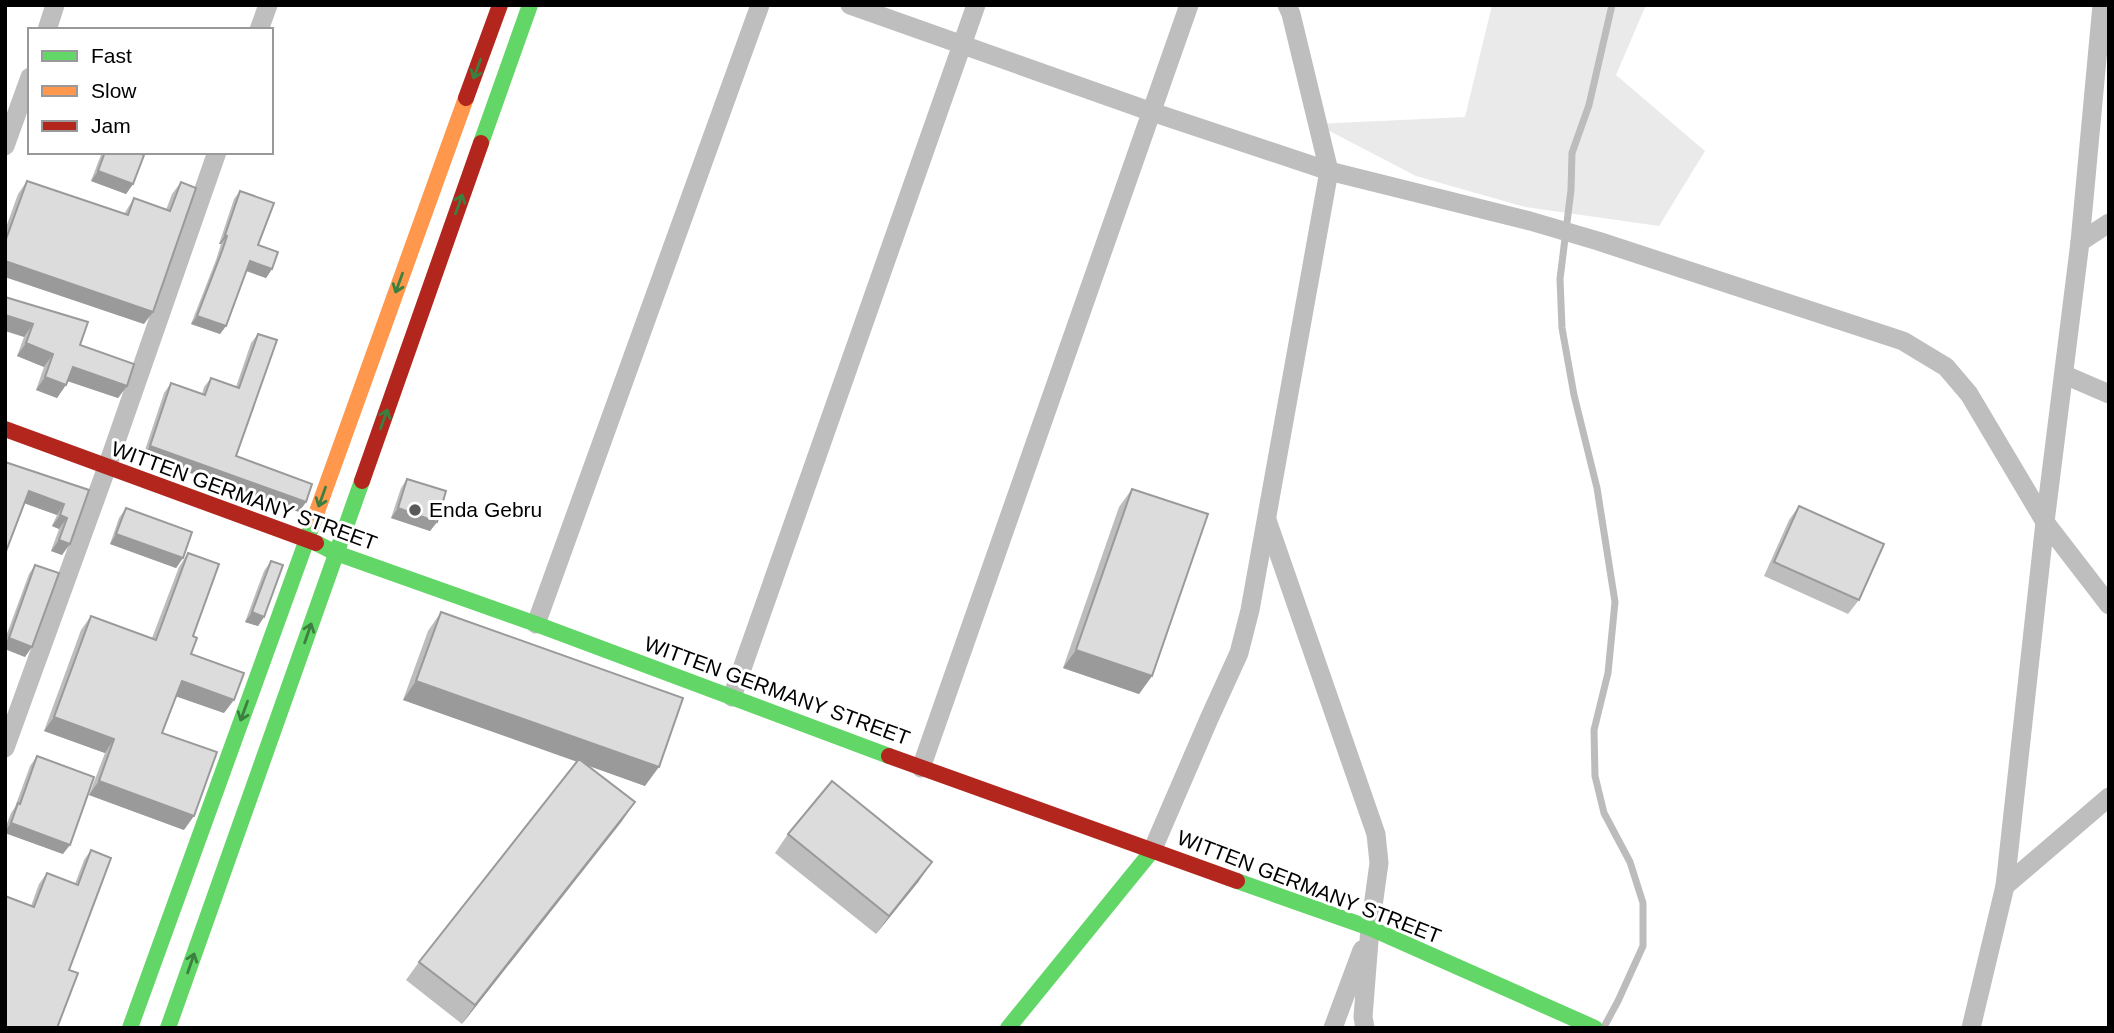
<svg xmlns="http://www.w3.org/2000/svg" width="2114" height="1033" viewBox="0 0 2114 1033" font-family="Helvetica,sans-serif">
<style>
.green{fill:#eaeaea}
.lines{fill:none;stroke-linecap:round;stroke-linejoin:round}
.stream{stroke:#bcbcbc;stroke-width:7}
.street{stroke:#bebebe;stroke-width:19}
.fast{stroke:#63d668;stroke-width:16}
.slow{stroke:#ff974d;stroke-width:16}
.jam{stroke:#b3261e;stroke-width:16}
.wall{fill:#bdbdbd}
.shaded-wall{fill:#9a9a9a}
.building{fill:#dcdcdc;stroke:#9a9a9a;stroke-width:2}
.oneway{stroke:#3b803e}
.poi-dot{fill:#595959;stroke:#fff;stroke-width:2.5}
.labels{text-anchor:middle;stroke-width:6;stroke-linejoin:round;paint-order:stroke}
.street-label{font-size:21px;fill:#000;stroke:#fff}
.poi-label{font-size:21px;fill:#000;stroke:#fff;text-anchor:start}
</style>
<rect width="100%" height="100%" fill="#fff"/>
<!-- green -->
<polygon class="green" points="1492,5 1646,5 1616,75 1705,151 1659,226 1525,207 1416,176 1316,124 1465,117"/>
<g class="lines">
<!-- stream -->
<polyline class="stream" points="1604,1027 1618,1001 1643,946 1643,903 1630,862 1604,813 1595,776 1594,730 1608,673 1615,602 1597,488 1574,395 1562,328 1560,279 1571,190 1572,153 1589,105 1612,5"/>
<!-- street -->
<g class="street">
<polyline points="850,5 1152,112 1329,171 1530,221 1598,241 1903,341 1946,367 1969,394 2045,522 2109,605"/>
<polyline points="47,30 55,5"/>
<polyline points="259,30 268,5"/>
<polyline points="5,146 30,77"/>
<polyline points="2080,242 2109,223"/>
<polyline points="2065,375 2109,394"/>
<polyline points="1267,520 1376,834 1379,863 1370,928 1363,1017 1365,1028"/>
<polyline points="536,624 760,5"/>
<polyline points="732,697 976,5"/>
<polyline points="5,748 107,467 217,152"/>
<polyline points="921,768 1189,5"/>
<polyline points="1152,851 1209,719 1239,653 1250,610 1329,171 1291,14 1287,5"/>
<polyline points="2005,886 2109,797"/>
<polyline points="1333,1028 1362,950"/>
<polyline points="1971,1028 2005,886 2045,522 2080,242 2102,5"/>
</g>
<!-- fast -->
<g class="fast">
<polyline points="481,143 530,5"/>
<polyline points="316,543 336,553 536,624 889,756"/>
<polyline points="1237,881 1370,928 1595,1028"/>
<polyline points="130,1028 314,520"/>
<polyline points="168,1028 362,481"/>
<polyline points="1008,1028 1152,851"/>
</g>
<!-- slow -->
<polyline class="slow" points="314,520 466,98"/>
<!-- jam -->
<g class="jam">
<polyline points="466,98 500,5"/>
<polyline points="5,429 316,543"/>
<polyline points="362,481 481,143"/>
<polyline points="889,756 1237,881"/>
</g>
</g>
<!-- wall -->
<g class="wall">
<polygon points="102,152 136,152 133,184 126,194 91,181"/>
<polygon points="27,181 124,214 134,198 166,210 172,194 181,182 144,324 5,277 5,230 18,194"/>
<polygon points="240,191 258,245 272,269 266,278 246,271 226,326 220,334 191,324 216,260 221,244 219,244 234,199"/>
<polygon points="5,297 80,345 127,386 118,398 68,381 57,398 36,390 44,367 17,356 24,337"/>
<polygon points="258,334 236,456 306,502 299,512 143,456 164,393 171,383 202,394 204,387 211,378 236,387 251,343"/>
<polygon points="5,462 89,490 62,555 51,551 59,529 52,526 57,515 24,503"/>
<polygon points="407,479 437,522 430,531 391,518 401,488"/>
<polygon points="1132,489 1152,676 1139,694 1063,668 1119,507"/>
<polygon points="1799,506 1859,600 1848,614 1764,576 1789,520"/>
<polygon points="126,508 183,558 176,568 110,544 119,518"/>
<polygon points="188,553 193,636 191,654 224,713 176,696 162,733 184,830 89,795 105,753 44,731 81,630 91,616 152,638 179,567"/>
<polygon points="271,561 264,617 258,626 245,622 264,571"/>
<polygon points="35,565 25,657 5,649 5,639 29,574"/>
<polygon points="441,612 645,786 588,765 622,821 462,1024 406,980 419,962 577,761 403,700 428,631"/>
<polygon points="37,756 63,854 5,833 5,829 11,813 15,807 30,766"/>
<polygon points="788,834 919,881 876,934 775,853"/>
<polygon points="91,850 69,970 31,906 39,884 47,873 75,884 84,860"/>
</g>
<!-- shaded-wall -->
<g class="shaded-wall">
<polygon points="98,171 133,184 126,194 91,181"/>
<polygon points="225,235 227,236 221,244 219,244"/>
<polygon points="5,261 153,312 144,324 5,277"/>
<polygon points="250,261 272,269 266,278 244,270"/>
<polygon points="5,315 33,324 24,337 5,331"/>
<polygon points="197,316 226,326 220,334 191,324"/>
<polygon points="26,343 53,354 44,367 17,356"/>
<polygon points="73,367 127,386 118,398 64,380"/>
<polygon points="45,377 66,385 57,398 36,390"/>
<polygon points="150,446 306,502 299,512 143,456"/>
<polygon points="29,491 64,504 57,515 21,502"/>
<polygon points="398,508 437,522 430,531 391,518"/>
<polygon points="60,515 67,518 59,529 52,526"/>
<polygon points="116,534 183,558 176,568 110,544"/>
<polygon points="59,540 70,544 62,555 51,551"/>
<polygon points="252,612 264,617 258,626 245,622"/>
<polygon points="9,638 32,647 25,657 5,649 5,643"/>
<polygon points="1076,650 1152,676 1139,694 1063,668"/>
<polygon points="182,681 234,700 224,713 172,695"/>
<polygon points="416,681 659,767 645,786 403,700"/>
<polygon points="54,717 114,739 105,753 44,731"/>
<polygon points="99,781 194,816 184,830 89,795"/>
<polygon points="635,802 622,821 462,1024 475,1005"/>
<polygon points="11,823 70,845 63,854 5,833 5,831"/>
<polygon points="932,862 919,881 876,934 889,916"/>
</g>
<!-- building -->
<g class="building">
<polygon points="105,152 136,152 144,155 133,184 98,171"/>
<polygon points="27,181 128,215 134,198 170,211 181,182 196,188 153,312 5,261 5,242"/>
<polygon points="240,191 274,203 258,245 278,252 272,269 250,261 226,326 197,316 222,251 227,236 225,235"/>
<polygon points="5,297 88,322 80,345 134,364 127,386 73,367 66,385 45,377 53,354 26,343 33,324 5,315"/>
<polygon points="258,334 277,340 236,456 312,484 306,502 150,446 171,383 205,395 211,378 239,388"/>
<polygon points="5,462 89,490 70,544 59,540 67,518 60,515 64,504 29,491 5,554"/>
<polygon points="407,479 446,491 437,522 398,508"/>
<polygon points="1132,489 1208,514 1152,676 1076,650"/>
<polygon points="1799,506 1884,544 1859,600 1774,562"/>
<polygon points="126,508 192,532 183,558 116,534"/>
<polygon points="188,553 219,564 193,636 197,638 191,654 244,673 234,700 182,681 162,733 217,752 194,816 99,781 114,739 54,717 91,616 156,640"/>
<polygon points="271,561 283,565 264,617 252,612"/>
<polygon points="35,565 59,573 32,647 9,638"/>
<polygon points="441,612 683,698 659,767 416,681"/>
<polygon points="37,756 94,777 70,845 11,823 18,803 20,804"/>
<polygon points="579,759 635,802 475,1005 419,962"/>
<polygon points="832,781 932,862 889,916 788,834"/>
<polygon points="91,850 111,858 69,970 78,973 57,1028 5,1028 5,896 34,907 47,873 78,885"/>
</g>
<!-- one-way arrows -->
<defs><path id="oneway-shaft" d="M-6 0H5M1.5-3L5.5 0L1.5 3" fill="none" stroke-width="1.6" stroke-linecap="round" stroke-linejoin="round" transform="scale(1.75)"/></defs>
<g class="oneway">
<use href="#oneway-shaft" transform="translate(477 69) rotate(110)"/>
<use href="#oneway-shaft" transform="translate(459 204) rotate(-70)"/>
<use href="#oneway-shaft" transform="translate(399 283) rotate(110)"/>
<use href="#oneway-shaft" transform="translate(384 419) rotate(-70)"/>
<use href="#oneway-shaft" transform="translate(322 497) rotate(110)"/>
<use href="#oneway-shaft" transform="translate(308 633) rotate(-71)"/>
<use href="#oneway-shaft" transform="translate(244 711) rotate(110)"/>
<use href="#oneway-shaft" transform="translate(191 963) rotate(-71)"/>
</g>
<!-- markers -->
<circle class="poi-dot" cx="415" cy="510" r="7"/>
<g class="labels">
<!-- street labels -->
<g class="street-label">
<text transform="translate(244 496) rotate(20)" y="7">WITTEN GERMANY STREET</text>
<text transform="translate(777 691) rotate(20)" y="7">WITTEN GERMANY STREET</text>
<text transform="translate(1309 887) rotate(21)" y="7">WITTEN GERMANY STREET</text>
</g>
<!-- poi labels -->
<g class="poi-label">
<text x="429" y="517">Enda Gebru</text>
</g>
</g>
<!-- border -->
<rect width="2114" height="1033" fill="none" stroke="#000000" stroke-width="14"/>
<!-- legend -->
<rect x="28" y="28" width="245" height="126" fill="#ffffff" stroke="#999999" stroke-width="2"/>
<rect x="42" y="51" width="35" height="10" fill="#63d668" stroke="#999999" stroke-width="2"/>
<text x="91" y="63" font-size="21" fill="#000000">Fast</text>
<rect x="42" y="86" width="35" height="10" fill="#ff974d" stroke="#999999" stroke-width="2"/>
<text x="91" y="98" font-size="21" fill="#000000">Slow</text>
<rect x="42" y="121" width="35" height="10" fill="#b3261e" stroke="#999999" stroke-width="2"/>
<text x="91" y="133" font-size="21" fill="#000000">Jam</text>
</svg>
